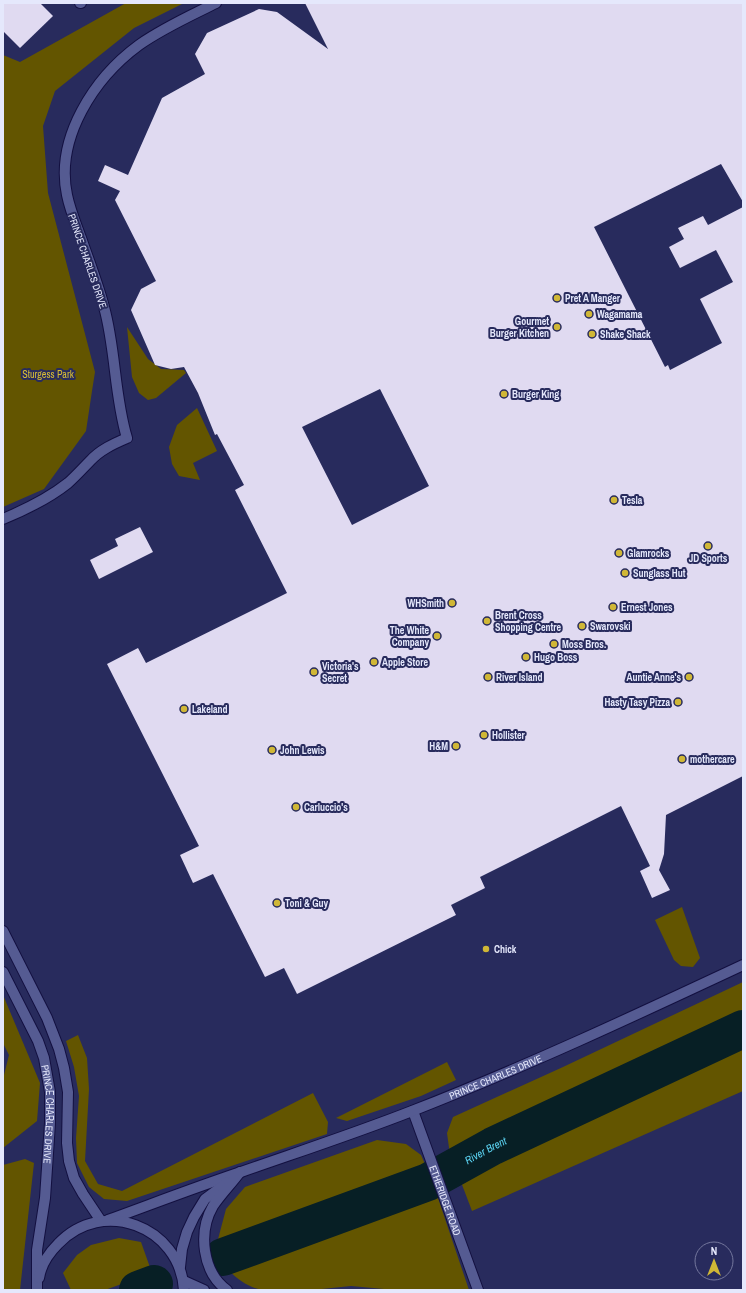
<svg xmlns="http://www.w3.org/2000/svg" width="746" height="1293" viewBox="0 0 746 1293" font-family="'Archivo Narrow',sans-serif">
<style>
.green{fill:#635500}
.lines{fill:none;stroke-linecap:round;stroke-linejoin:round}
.river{stroke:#071f25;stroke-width:38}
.building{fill:#e0daf1;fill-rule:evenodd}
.minor-casing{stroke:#131040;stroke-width:12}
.minor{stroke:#555b92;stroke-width:10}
.poi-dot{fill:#d0b736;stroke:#282b5d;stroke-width:1.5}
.labels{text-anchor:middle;stroke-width:4;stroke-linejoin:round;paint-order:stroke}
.street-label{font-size:10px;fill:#e5e8fc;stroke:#282b5d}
.poi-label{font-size:10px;font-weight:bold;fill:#e5e8fc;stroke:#282b5d;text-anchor:start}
.park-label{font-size:10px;fill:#dabf33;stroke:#282b5d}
.water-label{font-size:11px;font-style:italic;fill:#5bd2f1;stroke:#282b5d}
</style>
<rect width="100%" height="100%" fill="#282b5d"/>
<!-- green -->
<g class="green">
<polygon points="126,3 184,3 134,28 55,91 43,126 48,193 95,372 92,391 86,431 44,489 3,507 3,55 20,62"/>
<polygon points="127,327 148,359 161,369 184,370 186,373 156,398 148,400 139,393 132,377"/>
<polygon points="197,408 217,451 193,463 200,480 179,476 172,464 169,447 177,425"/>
<polygon points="682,907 700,958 693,967 681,966 674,960 655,920"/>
<polygon points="743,982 743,1019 574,1103 450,1155 447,1133 453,1117 563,1067"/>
<polygon points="3,995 40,1083 37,1121 3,1148 3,1079 9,1055 3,1043"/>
<polygon points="78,1035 87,1058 89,1089 85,1161 98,1184 122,1191 313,1093 328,1122 327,1134 127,1201 104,1199 89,1187 77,1163 76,1138 79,1096 74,1067 66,1041"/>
<polygon points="743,1041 743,1091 472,1211 461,1182 512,1152"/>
<polygon points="447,1062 456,1080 421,1096 347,1121 336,1118"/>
<polygon points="377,1140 406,1144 421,1155 428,1171 217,1243 226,1209 245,1187"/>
<polygon points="25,1159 34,1163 20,1290 3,1290 3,1165"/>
<path d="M437 1195 469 1290H395L351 1286 312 1290H263C249 1288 239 1280 229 1271Z"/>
<polygon points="119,1238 141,1242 152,1273 105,1290 71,1290 63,1273 77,1255 91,1245"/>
</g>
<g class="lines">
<!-- river -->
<g class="river">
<path id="s1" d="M223 1257 428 1182 493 1146 743 1029"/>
<polyline points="138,1290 154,1284"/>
</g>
</g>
<!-- building -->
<g class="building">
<polygon points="3,3 40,3 53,16 20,48 3,31"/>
<path d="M305 3H743V202L721 164 594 227 665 367 668 365 670 370 722 343 700 299 733 282 716 250 680 268 669 247 684 239 678 228 703 216 708 225 743 207V776L666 815 664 854 659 870 670 890 652 898 640 871 650 866 621 806 480 877 485 888 451 905 456 915 297 994 284 968 265 977 213 874 193 883 180 855 199 846 107 664 138 648 146 663 287 593 235 490 244 485 217 434 215 435 198 393 184 367 171 369 155 365 131 310 141 289 156 281 115 200 120 191 98 181 105 165 128 175 162 98 205 74 195 54 207 33 259 9 277 12 328 49ZM380 389 429 486 352 525 302 427Z"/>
<polygon points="140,527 153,552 99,579 90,560 118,546 115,539"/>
</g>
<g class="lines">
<defs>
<g id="minor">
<polyline points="80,3 81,3"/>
<path d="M3 519C27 509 48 499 68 483 76 476 83 468 90 461 100 450 113 444 127 438 114 395 116 350 104 307 98 284 89 261 81 238 76 224 70 210 67 195 55 138 94 78 139 45 163 28 190 16 216 3"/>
<polyline points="3,931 47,1018 59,1049 64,1068 68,1092 67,1143 69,1161 74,1178 83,1194 101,1221"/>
<path id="s2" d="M3 972 38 1041 44 1058 50 1092V1123L45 1198 37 1250V1290"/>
<path id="s3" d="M413 1111 478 1290"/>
<path id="s4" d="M108 1220C152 1204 196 1187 241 1172 298 1152 356 1133 412 1111 525 1067 634 1016 743 965"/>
<polyline points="180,1267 182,1249 187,1232 194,1217 205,1199 228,1182"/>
<path d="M39 1278C41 1265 49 1253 58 1244 102 1197 180 1226 184 1290"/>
<polyline points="184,1281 204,1290"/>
<path d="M227 1290C202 1272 198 1232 213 1206 221 1194 232 1183 240 1172"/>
</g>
</defs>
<!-- minor casing -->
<use href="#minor" class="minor-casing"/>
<!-- minor -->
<use href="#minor" class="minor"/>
</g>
<!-- markers -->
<g class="poi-dot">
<circle cx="557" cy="298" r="4"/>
<circle cx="589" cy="314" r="4"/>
<circle cx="557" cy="327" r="4"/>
<circle cx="592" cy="334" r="4"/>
<circle cx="504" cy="394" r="4"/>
<circle cx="614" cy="500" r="4"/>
<circle cx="708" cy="546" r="4"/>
<circle cx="619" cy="553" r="4"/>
<circle cx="625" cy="573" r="4"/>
<circle cx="452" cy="603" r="4"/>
<circle cx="613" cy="607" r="4"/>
<circle cx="487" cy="621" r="4"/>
<circle cx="582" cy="626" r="4"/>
<circle cx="437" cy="636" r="4"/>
<circle cx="554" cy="644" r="4"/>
<circle cx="526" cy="657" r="4"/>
<circle cx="374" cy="662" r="4"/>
<circle cx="314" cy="672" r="4"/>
<circle cx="488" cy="677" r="4"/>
<circle cx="689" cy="677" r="4"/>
<circle cx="678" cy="702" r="4"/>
<circle cx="184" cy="709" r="4"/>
<circle cx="484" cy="735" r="4"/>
<circle cx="456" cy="746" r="4"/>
<circle cx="272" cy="750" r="4"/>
<circle cx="682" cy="759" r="4"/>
<circle cx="296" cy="807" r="4"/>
<circle cx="277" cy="903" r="4"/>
<circle cx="486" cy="949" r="4"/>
</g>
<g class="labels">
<!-- street labels -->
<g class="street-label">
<text transform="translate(88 261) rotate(71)" y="4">PRINCE CHARLES DRIVE</text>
<text dy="4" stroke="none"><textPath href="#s4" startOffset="413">PRINCE CHARLES DRIVE</textPath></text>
<text dy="4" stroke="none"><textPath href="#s2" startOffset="152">PRINCE CHARLES DRIVE</textPath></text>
<text dy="4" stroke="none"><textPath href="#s3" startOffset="95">ETHERIDGE ROAD</textPath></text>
</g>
<!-- poi labels -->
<g class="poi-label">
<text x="565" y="302">Pret A Manger</text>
<text x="597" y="318">Wagamama</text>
<text x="549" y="325" text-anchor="end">Gourmet<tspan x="549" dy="12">Burger Kitchen</tspan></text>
<text x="600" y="338">Shake Shack</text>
<text x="512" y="398">Burger King</text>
<text x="622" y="504">Tesla</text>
<text x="627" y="557">Glamrocks</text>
<text x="708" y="562" text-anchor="middle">JD Sports</text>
<text x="633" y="577">Sunglass Hut</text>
<text x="444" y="607" text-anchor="end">WHSmith</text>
<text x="621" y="611">Ernest Jones</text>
<text x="495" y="619">Brent Cross<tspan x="495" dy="12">Shopping Centre</tspan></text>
<text x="590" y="630">Swarovski</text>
<text x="429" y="634" text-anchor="end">The White<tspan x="429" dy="12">Company</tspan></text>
<text x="562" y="648">Moss Bros.</text>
<text x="534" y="661">Hugo Boss</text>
<text x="382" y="666">Apple Store</text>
<text x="322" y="670">Victoria's<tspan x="322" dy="12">Secret</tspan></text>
<text x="496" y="681">River Island</text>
<text x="681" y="681" text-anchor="end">Auntie Anne's</text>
<text x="670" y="706" text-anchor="end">Hasty Tasy Pizza</text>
<text x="192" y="713">Lakeland</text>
<text x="492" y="739">Hollister</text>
<text x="448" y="750" text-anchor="end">H&amp;M</text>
<text x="280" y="754">John Lewis</text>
<text x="690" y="763">mothercare</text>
<text x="304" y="811">Carluccio's</text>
<text x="285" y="907">Toni &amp; Guy</text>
<text x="494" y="953">Chick</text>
</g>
<!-- park labels -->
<g class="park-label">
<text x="48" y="378">Sturgess Park</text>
</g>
<!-- water labels -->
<g class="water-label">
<text dy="4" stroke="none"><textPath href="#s1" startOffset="284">River Brent</textPath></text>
</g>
</g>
<!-- border -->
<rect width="746" height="1293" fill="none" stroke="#e5e8fc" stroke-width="8"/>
<!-- north arrow -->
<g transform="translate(714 1261)"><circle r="19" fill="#282b5d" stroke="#74779d"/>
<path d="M0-3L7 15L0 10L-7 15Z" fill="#d0b736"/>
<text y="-6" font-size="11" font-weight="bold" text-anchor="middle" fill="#e5e8fc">N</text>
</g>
</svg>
